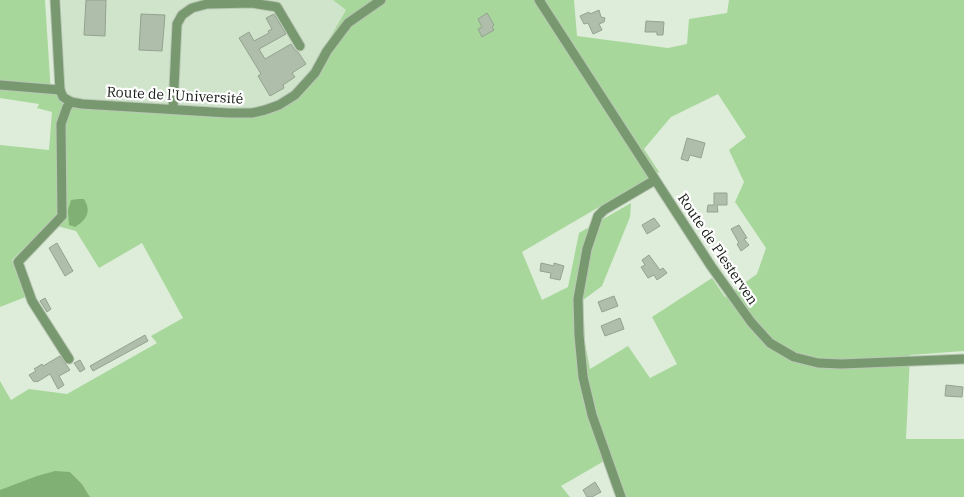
<svg xmlns="http://www.w3.org/2000/svg" width="964" height="497" viewBox="0 0 964 497" font-family="'IBM Plex Serif',serif">
<style>
.built{fill:#d0e4cb}
.green{fill:#a7d79a;fill-rule:evenodd}
.water{fill:#80b074}
.building{fill:#afbdab;stroke:#94a290}
.lines{fill:none;stroke-linecap:round;stroke-linejoin:round}
.minor-casing{stroke:#bac7b6;stroke-width:11}
.minor{stroke:#78996f;stroke-width:9}
.labels{text-anchor:middle;stroke-width:4.5;stroke-linejoin:round;paint-order:stroke}
.street-label{font-size:14px;fill:#151a13;stroke:#fff}
</style>
<rect width="100%" height="100%" fill="#deedda"/>
<!-- built -->
<polygon class="built" points="61,0 333,0 346,10 306,79 293,92 277,103 246,111 73,100 65,93"/>
<!-- green -->
<path class="green" d="M0 0H45L51 94 65 93 73 100 246 111 277 103 293 92 306 79 346 10 333 0H574L577 36 668 48 687 44 689 19 727 13 729 0H964V351L910 355 906 439H964V497H624L611 457 561 486 570 497H90L82 484 70 472 0 497V381L11 400 29 389 67 394 157 343 151 336 183 318 142 243 99 268 76 231 49 224 12 260 28 296 0 307V145L49 150 52 112 37 108 39 104 0 98ZM718 94 746 137 729 150 744 182 735 202 766 248 757 274 725 297 712 278 652 317 677 364 650 378 628 346 590 369 585 343 583 300 602 286 630 217 631 203 579 233 568 287 542 300 522 252 659 172 644 149 671 117Z"/>
<!-- water -->
<g class="water">
<path d="M78 199H84C92 212 86 220 75 227L69 225 68 210 71 200Z"/>
<polygon points="55,471 70,472 82,484 90,497 0,497 0,490 37,476"/>
</g>
<!-- building -->
<g class="building">
<polygon points="86,0 106,0 105,36 84,35"/>
<polygon points="599,10 601,17 605,18 604,22 599,24 602,30 593,34 588,23 584,24 580,16 589,12 590,14"/>
<polygon points="487,13 494,25 492,27 494,30 482,37 478,29 482,27 478,19"/>
<polygon points="141,14 165,15 162,51 139,50"/>
<polygon points="274,14 286,34 259,49 265,59 291,44 295,50 298,52 306,64 292,73 295,77 283,85 284,88 270,96 258,76 261,74 239,38 249,32 254,41 269,33 268,31 272,29 266,18"/>
<polygon points="646,21 664,22 663,35 657,35 657,32 645,32"/>
<polygon points="687,138 705,143 701,158 690,155 688,161 681,159"/>
<polygon points="714,193 727,193 727,205 717,205 718,212 707,212 708,205 714,205"/>
<polygon points="654,218 660,226 647,234 642,225"/>
<polygon points="739,225 747,238 744,239 749,245 741,251 737,244 739,243 731,229"/>
<polygon points="57,243 73,271 65,276 49,248"/>
<polygon points="649,255 660,270 663,268 667,273 657,280 654,275 648,278 641,267 645,265 642,260"/>
<polygon points="541,263 554,266 554,263 564,266 560,280 550,278 551,273 540,271"/>
<polygon points="614,296 618,306 602,312 598,302"/>
<polygon points="45,298 51,309 47,312 40,301"/>
<polygon points="620,318 624,329 605,336 601,326"/>
<polygon points="145,335 148,341 93,371 90,366"/>
<polygon points="60,356 70,370 59,376 64,385 58,389 50,374 37,382 36,381 34,382 29,375 36,371 34,369 42,364 43,366"/>
<polygon points="80,360 85,369 80,372 74,363"/>
<polygon points="946,385 963,387 962,397 945,396"/>
<polygon points="595,482 601,492 592,497 587,497 583,490"/>
</g>
<g class="lines">
<defs>
<g id="minor">
<polyline points="55,0 60,90 63,97 71,102 67,107 61,124 62,216 18,262 32,301 69,359"/>
<polyline points="539,0 711,266 751,322 770,343 794,357 818,363 841,364 964,359"/>
<polyline points="0,85 60,90"/>
<polyline points="71,102 82,104 228,113 252,113 265,110 279,105 295,95 315,73 327,51 348,23 381,0"/>
<polyline points="173,109 177,24 182,15 192,8 207,4 252,3 277,7 300,46"/>
<polyline points="621,497 592,415 583,377 579,335 578,299 587,249 598,216 604,210 655,180"/>
</g>
</defs>
<!-- minor casing -->
<use href="#minor" class="minor-casing"/>
<!-- minor -->
<use href="#minor" class="minor"/>
</g>
<g class="labels">
<!-- street labels -->
<g class="street-label">
<text transform="translate(175 95) rotate(3)" y="5">Route de l'Université</text>
<text transform="translate(718 249) rotate(56)" y="5">Route de Plesterven</text>
</g>
</g>
</svg>
